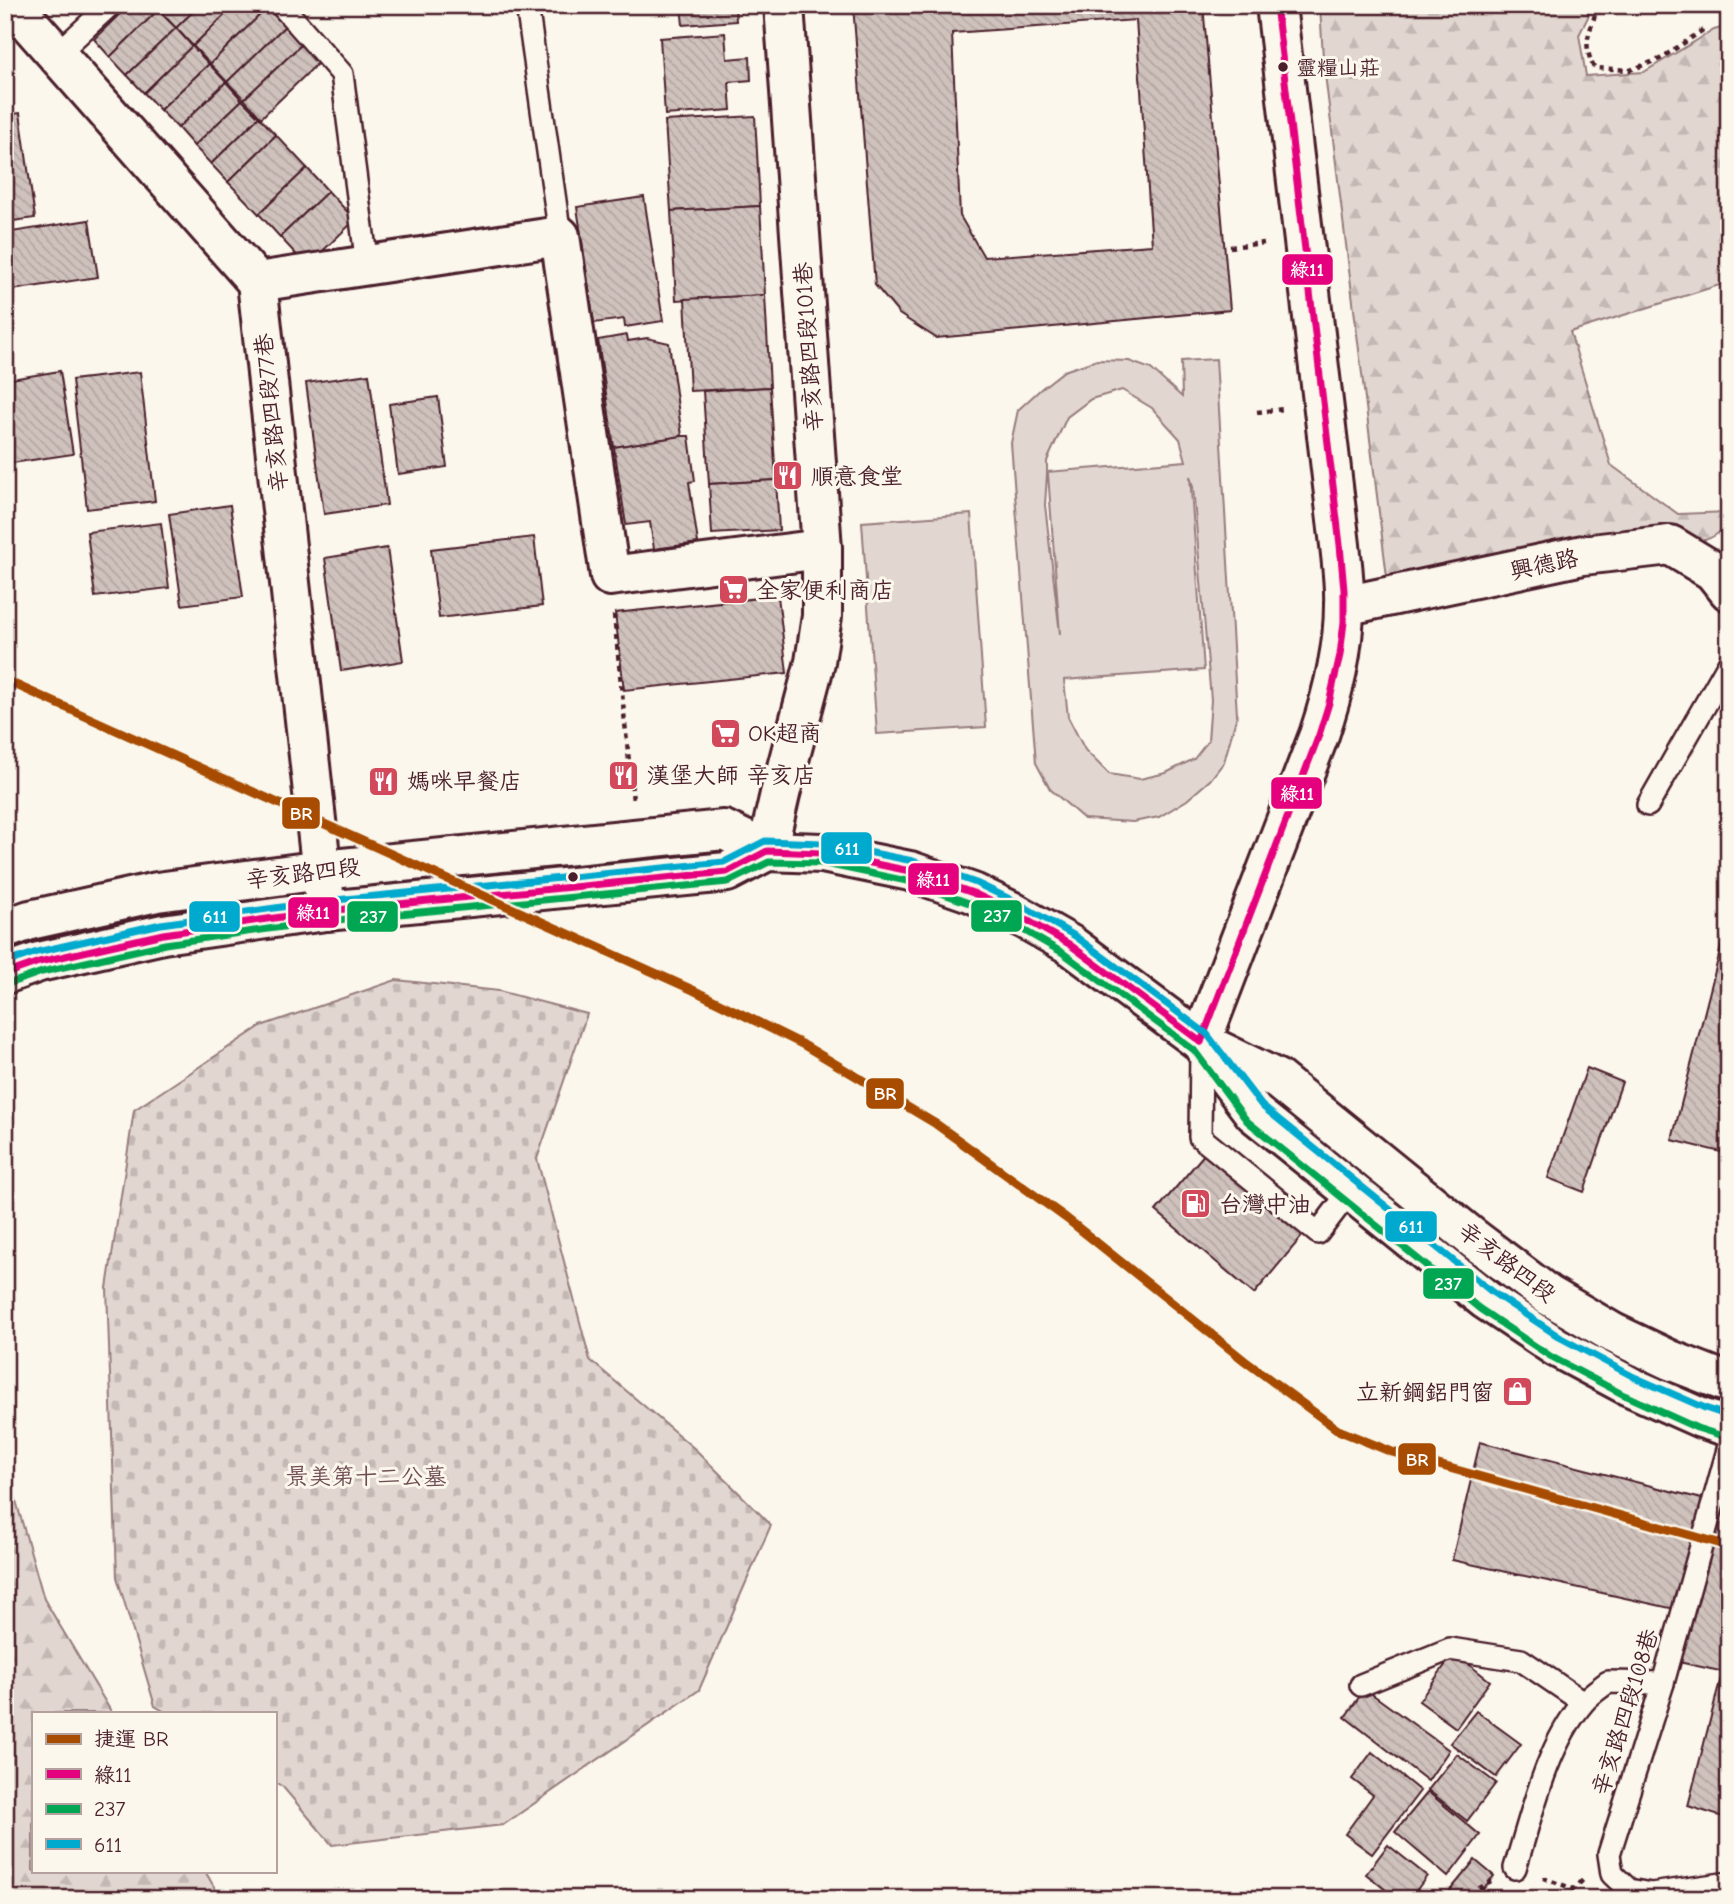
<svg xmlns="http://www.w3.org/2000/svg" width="1734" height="1904" viewBox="0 0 1734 1904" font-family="'Comic Neue','LXGW WenKai TC',sans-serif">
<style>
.forest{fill:url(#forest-firs);stroke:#967b7e;stroke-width:2}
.cemetery{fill:url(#cemetery-stones);stroke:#967b7e;stroke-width:2}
.park{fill:#e2d7d0;stroke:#967b7e;stroke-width:2;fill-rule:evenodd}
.building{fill:url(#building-back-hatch);stroke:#4a1f2b;stroke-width:2;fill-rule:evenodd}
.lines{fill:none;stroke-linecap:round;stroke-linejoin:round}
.lane-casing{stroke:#4a1f2b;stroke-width:26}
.street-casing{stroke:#4a1f2b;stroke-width:44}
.secondary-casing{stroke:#4a1f2b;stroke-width:44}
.path{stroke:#4a1f2b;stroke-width:4.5;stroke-dasharray:5 5;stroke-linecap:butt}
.lane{stroke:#fbf7ec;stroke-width:21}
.street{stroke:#fbf7ec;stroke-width:38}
.secondary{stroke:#fbf7ec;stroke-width:38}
.bus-1-casing{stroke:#fbf7ec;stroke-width:12}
.bus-2-casing{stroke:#fbf7ec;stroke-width:12}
.bus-3-casing{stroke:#fbf7ec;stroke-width:12}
.bus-1{stroke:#e5007d;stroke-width:7}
.bus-2{stroke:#00a651;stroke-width:7}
.bus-3{stroke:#00a9ce;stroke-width:7}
.metro-1-casing{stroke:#fbf7ec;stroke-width:14}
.metro-1{stroke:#a74c00;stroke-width:9}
.bus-dot{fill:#4a1f2b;stroke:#fbf7ec;stroke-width:2.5}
.labels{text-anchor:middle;stroke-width:6;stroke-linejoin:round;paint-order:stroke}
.bus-label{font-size:21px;fill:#4a1f2b;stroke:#fbf7ec;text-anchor:start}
.street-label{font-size:23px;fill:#4a1f2b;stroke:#fbf7ec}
.poi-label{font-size:23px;fill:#4a1f2b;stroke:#fbf7ec;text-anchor:start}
.park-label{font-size:23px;fill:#704d54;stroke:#fbf7ec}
.line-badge{stroke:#fbf7ec;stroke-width:2.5}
.badge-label{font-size:19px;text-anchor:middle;font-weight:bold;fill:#fff}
</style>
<defs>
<pattern id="forest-firs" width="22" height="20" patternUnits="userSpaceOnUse" patternTransform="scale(1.75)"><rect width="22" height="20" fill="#e2d7d0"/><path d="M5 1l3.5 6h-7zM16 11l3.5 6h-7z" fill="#c3b8b3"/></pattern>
<pattern id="cemetery-stones" width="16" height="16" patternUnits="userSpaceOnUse" patternTransform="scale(1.75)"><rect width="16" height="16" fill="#e2d7d0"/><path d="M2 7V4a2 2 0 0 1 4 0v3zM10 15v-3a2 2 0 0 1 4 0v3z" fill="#c3b8b3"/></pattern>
<pattern id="building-back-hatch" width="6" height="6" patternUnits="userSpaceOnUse" patternTransform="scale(1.75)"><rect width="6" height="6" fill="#cfc2bc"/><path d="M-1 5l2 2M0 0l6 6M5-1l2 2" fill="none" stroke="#b3a6a2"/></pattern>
</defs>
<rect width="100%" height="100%" fill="#fbf7ec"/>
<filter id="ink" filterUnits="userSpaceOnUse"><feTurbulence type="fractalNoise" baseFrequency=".0143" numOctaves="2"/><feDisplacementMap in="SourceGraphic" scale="14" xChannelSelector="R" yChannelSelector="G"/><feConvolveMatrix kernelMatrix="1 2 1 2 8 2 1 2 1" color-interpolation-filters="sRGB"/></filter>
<g filter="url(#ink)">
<!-- forest -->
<g class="forest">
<path d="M1320 5H1590L1588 17 1579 35 1586 76 1644 72 1714 30 1729 26V282L1570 332 1611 465 1678 514 1729 512C1728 529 1714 539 1699 541L1586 540 1387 577 1323 58Z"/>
<polygon points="5,1462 44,1599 112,1713 33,1713 33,1871 205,1871 221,1899 5,1899"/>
</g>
<!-- cemetery -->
<polygon class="cemetery" points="396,980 499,991 587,1014 537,1159 590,1360 696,1450 771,1525 699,1690 503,1825 332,1845 283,1787 275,1782 275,1713 167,1713 155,1706 117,1577 107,1288 134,1110 261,1026"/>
<!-- park -->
<g class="park">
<path d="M1216 359 1237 715 1224 762 1210 780 1187 800 1159 817 1133 822 1084 819 1050 789 1036 763 1011 443 1018 410 1042 388 1064 371 1097 360 1129 361 1151 369 1182 397 1181 361ZM1122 390 1152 408 1180 439 1186 461 1047 472V461L1067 417 1091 399ZM1047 474H1048L1060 634 1045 505ZM1190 476 1193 487 1211 700 1208 741 1194 759 1166 773 1140 779 1109 774 1085 750 1068 717 1064 680 1204 670Z"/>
<polygon points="971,514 986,727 877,734 862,522"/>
</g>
<!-- building -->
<g class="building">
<polygon points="129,5 154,5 158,10 110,57 94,39"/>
<polygon points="164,5 200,5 176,28 159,10"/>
<polygon points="200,5 235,5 193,46 176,28"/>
<polygon points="235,5 265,5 267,8 210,64 193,46"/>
<polygon points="681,5 735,5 736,21 683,25"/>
<path d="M853 5H1203L1230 310 936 338 899 314 875 285ZM1136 20 1152 245 984 257 960 216 952 33Z"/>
<polygon points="267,8 285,26 227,82 210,64"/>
<polygon points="158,10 176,28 127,75 110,57"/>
<polygon points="285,26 302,44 244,99 227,82"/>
<polygon points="176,28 192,46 144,93 127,75"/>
<polygon points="725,33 727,59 750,57 751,80 729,82 731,110 665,115 660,38"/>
<polygon points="302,44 319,62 261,118 244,99"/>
<polygon points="192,46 209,64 160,110 144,93"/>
<polygon points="209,64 226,82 178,128 160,110"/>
<polygon points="226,82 242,100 194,146 178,128"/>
<polygon points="242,100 259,117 211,164 194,146"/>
<polygon points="20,113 35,218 5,222 5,115"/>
<polygon points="755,116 760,206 671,211 665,121"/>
<polygon points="259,117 276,135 228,182 211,164"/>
<polygon points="276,135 307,168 259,214 228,182"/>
<polygon points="307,168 328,191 280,237 259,214"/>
<polygon points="328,191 355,220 307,266 280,237"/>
<polygon points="644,197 663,321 625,327 624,319 594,323 577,207"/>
<polygon points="760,206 765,295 676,300 671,211"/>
<polygon points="89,220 98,277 5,291 5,233"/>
<polygon points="765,295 770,387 690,391 685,299"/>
<polygon points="627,335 628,341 647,338 669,343 682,436 614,447 598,340"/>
<polygon points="60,371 73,454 5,464 5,380"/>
<polygon points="140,372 155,501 87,509 72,380"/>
<polygon points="369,374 387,505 324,514 306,383"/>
<polygon points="770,387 776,480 709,484 703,391"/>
<polygon points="438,397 447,467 398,474 389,404"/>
<polygon points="682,436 689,436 695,481 689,482 698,543 654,549 650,522 626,525 614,447"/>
<polygon points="776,480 779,530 712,534 709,484"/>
<polygon points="230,505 243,597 182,605 169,514"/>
<polygon points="161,523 169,588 95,597 87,532"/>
<polygon points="534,537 542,606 439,618 431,549"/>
<polygon points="387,548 403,661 341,671 325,558"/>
<polygon points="778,596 787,673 624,690 615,613"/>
<polygon points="1729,916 1729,1154 1672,1140"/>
<polygon points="1587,1068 1622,1082 1584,1192 1548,1178"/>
<polygon points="1206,1152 1304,1234 1254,1294 1156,1211"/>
<polygon points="1480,1442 1706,1500 1729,1469 1729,1673 1674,1661 1684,1611 1452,1560"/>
<polygon points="1454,1653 1490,1681 1456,1728 1419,1701"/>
<polygon points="1727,1654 1729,1654 1729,1819 1688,1806"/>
<polygon points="1365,1689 1449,1750 1428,1781 1345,1717"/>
<polygon points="1476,1711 1521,1744 1496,1777 1450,1743"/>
<polygon points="1372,1752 1420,1791 1372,1854 1345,1834 1373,1795 1352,1779"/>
<polygon points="1457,1754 1496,1783 1467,1821 1428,1790"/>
<polygon points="1428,1792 1480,1835 1448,1877 1395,1832"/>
<polygon points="1388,1845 1427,1876 1410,1899 1397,1899 1366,1874"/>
<polygon points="1475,1860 1494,1876 1475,1899 1443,1899"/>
</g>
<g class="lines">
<defs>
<g id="lane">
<polyline points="281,5 342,74 367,265"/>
<polyline points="527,5 560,236"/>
<polyline points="56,55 110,5"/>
<polyline points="1648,805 1729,663"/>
<polyline points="1201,1048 1200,1137 1318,1233 1350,1191"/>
<polyline points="1729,1446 1663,1683 1609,1854 1612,1874 1629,1890 1651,1894 1729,1883"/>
<polyline points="1361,1685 1450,1649 1521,1660 1583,1702"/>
<path d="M1515 1868C1532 1814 1546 1747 1583 1703 1589 1695 1600 1688 1608 1682L1663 1683"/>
</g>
<g id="street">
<polyline points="13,5 257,282 326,911"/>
<polyline points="257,282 560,236 610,576 822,549"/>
<polyline points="1344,606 1583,555 1670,545 1713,571 1729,591"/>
<polyline points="767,851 780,794 815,662 822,616 822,549 784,5"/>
</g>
<g id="secondary">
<polyline points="5,929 30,920 157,892 322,870 724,830 767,851 822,853 910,871 973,893 1011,911 1069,944 1201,1042 1277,1079 1474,1239 1548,1295 1613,1333 1670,1360 1729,1383"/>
<polyline points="5,974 39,962 163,934 267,919 326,911 727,872 767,851"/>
<path d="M1201 1042 1319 735C1333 693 1344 650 1344 605 1345 585 1342 565 1340 545L1276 5"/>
<polyline points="1204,1047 1254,1113 1486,1300 1556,1347 1629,1386 1701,1418 1729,1427"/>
</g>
</defs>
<!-- lane casing -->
<use href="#lane" class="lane-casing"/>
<!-- street casing -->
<use href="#street" class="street-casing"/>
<!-- secondary casing -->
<use href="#secondary" class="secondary-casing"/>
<!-- path -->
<g class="path">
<path d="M1597 5C1592 34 1580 38 1594 68L1630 70 1660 59 1706 28"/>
<polyline points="1230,247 1264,243"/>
<polyline points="1257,412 1284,409"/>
<polyline points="614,615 633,801"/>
<polyline points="1543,1878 1574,1889 1584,1879"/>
<polyline points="1462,1899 1491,1881"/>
</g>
<!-- lane -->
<use href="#lane" class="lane"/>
<!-- street -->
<use href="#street" class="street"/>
<!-- secondary -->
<use href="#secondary" class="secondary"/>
<defs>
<g id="bus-1">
<polyline points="5,974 39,962 163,934 267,919 326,911 727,872 767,851 822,853 910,871 973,893 1011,911 1069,944 1201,1042"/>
<polyline points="1201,1042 1319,735 1329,703 1340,655 1344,622 1344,590 1340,545 1276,5"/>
</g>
<polyline id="bus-2" points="8,984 42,972 165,944 268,929 327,921 728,882 769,862 821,863 907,881 969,903 1006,920 1063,953 1194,1050 1247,1121 1480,1309 1550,1356 1624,1395 1697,1428 1726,1437"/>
<polyline id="bus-3" points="5,963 37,952 161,924 325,901 724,862 765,841 823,843 913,861 976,883 1016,902 1075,936 1207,1034 1262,1106 1492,1292 1561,1338 1634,1377 1705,1408 1729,1416"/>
</defs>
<!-- bus-1 casing -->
<use href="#bus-1" class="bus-1-casing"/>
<!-- bus-2 casing -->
<use href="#bus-2" class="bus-2-casing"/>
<!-- bus-3 casing -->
<use href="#bus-3" class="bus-3-casing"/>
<!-- bus-1 -->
<use href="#bus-1" class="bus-1"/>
<!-- bus-2 -->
<use href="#bus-2" class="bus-2"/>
<!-- bus-3 -->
<use href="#bus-3" class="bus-3"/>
<defs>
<polyline id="metro-1" points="5,680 693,990 802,1044 936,1124 1066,1218 1245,1361 1338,1430 1392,1452 1729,1546"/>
</defs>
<!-- metro-1 casing -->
<use href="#metro-1" class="metro-1-casing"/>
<!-- metro-1 -->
<use href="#metro-1" class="metro-1"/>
</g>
</g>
<!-- icons -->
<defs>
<symbol id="restaurant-square" viewBox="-11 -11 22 22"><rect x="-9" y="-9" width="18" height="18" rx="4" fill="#d1495b" stroke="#fbf7ec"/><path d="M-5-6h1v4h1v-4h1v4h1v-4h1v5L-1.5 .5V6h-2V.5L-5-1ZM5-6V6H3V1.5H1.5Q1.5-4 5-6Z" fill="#fff"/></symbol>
<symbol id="supermarket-square" viewBox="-11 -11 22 22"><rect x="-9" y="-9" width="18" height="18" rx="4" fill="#d1495b" stroke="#fbf7ec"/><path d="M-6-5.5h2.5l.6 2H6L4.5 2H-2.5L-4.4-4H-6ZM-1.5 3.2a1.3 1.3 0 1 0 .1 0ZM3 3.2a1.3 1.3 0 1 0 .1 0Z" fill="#fff"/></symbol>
<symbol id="fuel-square" viewBox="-11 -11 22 22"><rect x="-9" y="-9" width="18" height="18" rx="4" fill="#d1495b" stroke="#fbf7ec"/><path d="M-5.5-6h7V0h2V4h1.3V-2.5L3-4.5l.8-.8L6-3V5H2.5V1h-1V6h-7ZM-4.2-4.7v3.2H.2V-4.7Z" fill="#fff"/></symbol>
<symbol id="shop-square" viewBox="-11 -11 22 22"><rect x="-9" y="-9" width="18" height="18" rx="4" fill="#d1495b" stroke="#fbf7ec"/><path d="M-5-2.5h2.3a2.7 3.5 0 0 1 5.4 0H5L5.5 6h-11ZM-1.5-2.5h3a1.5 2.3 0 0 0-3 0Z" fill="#fff"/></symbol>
</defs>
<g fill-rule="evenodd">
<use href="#restaurant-square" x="770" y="458" width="35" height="35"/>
<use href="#supermarket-square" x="716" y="572" width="35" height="35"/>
<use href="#supermarket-square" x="708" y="716" width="35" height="35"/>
<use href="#restaurant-square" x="606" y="758" width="35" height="35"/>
<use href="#restaurant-square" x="366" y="764" width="35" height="35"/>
<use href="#fuel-square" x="1178" y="1186" width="35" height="35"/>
<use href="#shop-square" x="1500" y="1374" width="35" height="35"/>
</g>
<!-- markers -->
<g class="bus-dot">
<circle cx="1283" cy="67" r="6"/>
<circle cx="573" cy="877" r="6"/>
</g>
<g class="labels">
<!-- bus labels -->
<g class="bus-label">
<text x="1296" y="75">靈糧山莊</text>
</g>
<!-- street labels -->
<g class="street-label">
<text transform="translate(808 347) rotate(-94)" y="8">辛亥路四段101巷</text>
<text transform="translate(271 413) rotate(-96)" y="8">辛亥路四段77巷</text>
<text transform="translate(1544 564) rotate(-12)" y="8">興德路</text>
<text transform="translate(303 873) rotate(-7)" y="8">辛亥路四段</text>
<text transform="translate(1507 1262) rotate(37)" y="8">辛亥路四段</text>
<text transform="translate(1625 1712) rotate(-73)" y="8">辛亥路四段108巷</text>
</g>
<!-- poi labels -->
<g class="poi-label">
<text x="811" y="484">順意食堂</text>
<text x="756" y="598">全家便利商店</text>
<text x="748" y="741">OK超商</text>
<text x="647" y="783">漢堡大師 辛亥店</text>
<text x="407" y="789">媽咪早餐店</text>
<text x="1219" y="1212">台灣中油</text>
<text x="1494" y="1400" text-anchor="end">立新鋼鋁門窗</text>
</g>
<!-- park labels -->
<g class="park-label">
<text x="366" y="1484">景美第十二公墓</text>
</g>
</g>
<g class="line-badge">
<rect x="1281" y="253" width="53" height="33" rx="7" fill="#e5007d"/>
<rect x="1270" y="776" width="53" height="34" rx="7" fill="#e5007d"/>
<rect x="281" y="796" width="40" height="34" rx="7" fill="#a74c00"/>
<rect x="820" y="831" width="53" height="34" rx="7" fill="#00a9ce"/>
<rect x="907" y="862" width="53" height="34" rx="7" fill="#e5007d"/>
<rect x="287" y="896" width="53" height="33" rx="7" fill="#e5007d"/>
<rect x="970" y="899" width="53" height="34" rx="7" fill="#00a651"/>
<rect x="188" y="900" width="53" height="33" rx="7" fill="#00a9ce"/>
<rect x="346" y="900" width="53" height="33" rx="7" fill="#00a651"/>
<rect x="865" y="1077" width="40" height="33" rx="7" fill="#a74c00"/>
<rect x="1384" y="1210" width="54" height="33" rx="7" fill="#00a9ce"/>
<rect x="1422" y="1267" width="53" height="33" rx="7" fill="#00a651"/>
<rect x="1397" y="1442" width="40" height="34" rx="7" fill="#a74c00"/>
</g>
<g class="badge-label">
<text x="1307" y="276">綠11</text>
<text x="1297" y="800">綠11</text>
<text x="301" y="820">BR</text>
<text x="847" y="855">611</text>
<text x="933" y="886">綠11</text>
<text x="313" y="919">綠11</text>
<text x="997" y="922">237</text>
<text x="215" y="923">611</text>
<text x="373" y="923">237</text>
<text x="885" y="1100">BR</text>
<text x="1411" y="1233">611</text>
<text x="1448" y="1290">237</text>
<text x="1417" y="1466">BR</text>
</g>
<!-- margin -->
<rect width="1734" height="1904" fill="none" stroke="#fbf7ec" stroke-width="28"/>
<rect x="14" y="14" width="1706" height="1876" fill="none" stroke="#4a1f2b" stroke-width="2.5" filter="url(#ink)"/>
<!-- legend -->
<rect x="32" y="1712" width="245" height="161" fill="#fbf7ec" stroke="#b4a19f" stroke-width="2"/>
<rect x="46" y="1734" width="35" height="10" fill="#a74c00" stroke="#b4a19f" stroke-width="2"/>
<text x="94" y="1746" font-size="21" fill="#4a1f2b">捷運 BR</text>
<rect x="46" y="1769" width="35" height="10" fill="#e5007d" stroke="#b4a19f" stroke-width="2"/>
<text x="94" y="1782" font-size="21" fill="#4a1f2b">綠11</text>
<rect x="46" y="1804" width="35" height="10" fill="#00a651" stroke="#b4a19f" stroke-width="2"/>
<text x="94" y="1816" font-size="21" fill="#4a1f2b">237</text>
<rect x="46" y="1839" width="35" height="10" fill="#00a9ce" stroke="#b4a19f" stroke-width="2"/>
<text x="94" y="1852" font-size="21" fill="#4a1f2b">611</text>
</svg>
